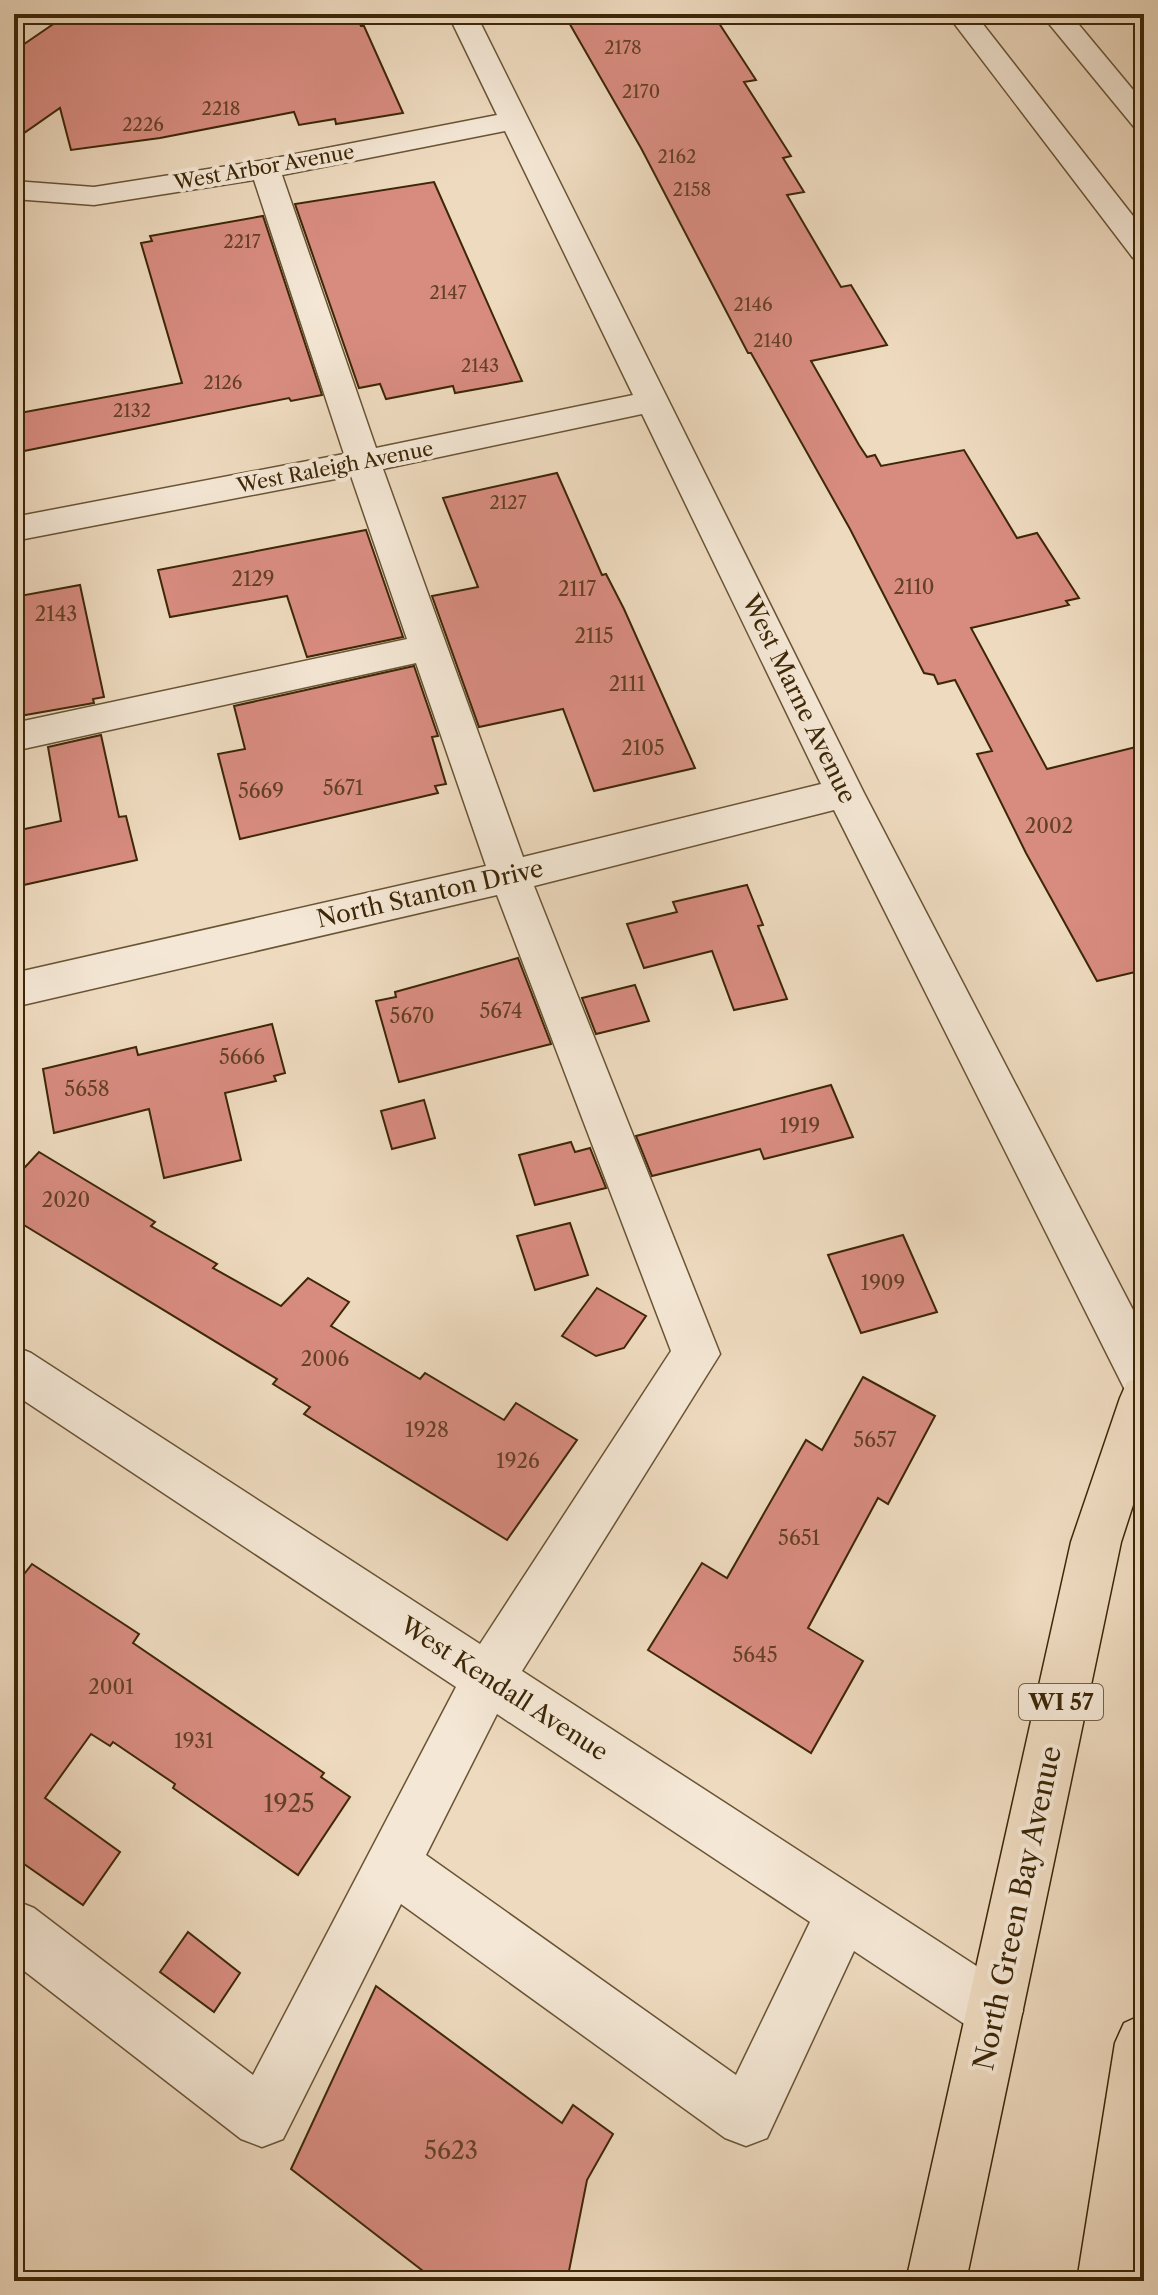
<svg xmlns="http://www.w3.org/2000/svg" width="1158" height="2295" viewBox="0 0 1158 2295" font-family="'Libre Caslon Text',serif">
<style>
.building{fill:#d88c80;stroke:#3d2706;stroke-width:2}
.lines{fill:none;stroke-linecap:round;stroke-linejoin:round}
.minor-casing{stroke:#695434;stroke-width:3}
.major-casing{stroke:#3d2706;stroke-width:3}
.minor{fill:#f4e7d5;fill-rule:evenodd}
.major{fill:#eedabf;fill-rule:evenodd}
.labels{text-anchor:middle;stroke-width:8;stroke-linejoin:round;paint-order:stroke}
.far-number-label{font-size:18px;fill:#644024}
.far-street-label{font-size:20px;fill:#3d2706;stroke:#f4e7d5}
.number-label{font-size:20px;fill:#644024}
.shield{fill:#f4e7d5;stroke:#746144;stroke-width:2}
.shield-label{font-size:22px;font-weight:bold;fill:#3d2706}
.street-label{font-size:24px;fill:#3d2706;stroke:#f4e7d5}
.near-number-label{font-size:24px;fill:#644024}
.near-street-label{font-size:28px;fill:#3d2706;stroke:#f4e7d5}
</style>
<rect width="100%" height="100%" fill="#eedabf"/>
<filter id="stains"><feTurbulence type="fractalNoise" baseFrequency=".0025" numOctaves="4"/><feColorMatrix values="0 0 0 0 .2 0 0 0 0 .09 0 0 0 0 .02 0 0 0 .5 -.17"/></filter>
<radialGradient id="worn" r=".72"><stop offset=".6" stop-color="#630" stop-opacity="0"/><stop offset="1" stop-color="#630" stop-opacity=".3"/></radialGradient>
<!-- building -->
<g class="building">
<polygon points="68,14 355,14 361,26 364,26 403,113 336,124 335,119 299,125 294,112 160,138 71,150 60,108 14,140 14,51"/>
<polygon points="564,14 713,14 756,80 744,82 791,156 783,158 804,192 787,195 841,287 851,285 887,345 811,361 859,445 867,457 875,455 881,466 964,450 1017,538 1037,533 1079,598 1066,601 1069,605 971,628 1047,769 1144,745 1144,970 1097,981 1026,853 977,754 992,751 955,680 938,684 934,675 924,673 850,529 751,353 748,353 641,148"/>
<polygon points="434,182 522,381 455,393 453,386 386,399 380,384 359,388 295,204"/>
<polygon points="263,216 322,395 291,401 289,398 14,453 14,414 182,383 141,243 152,241 150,236"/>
<polygon points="557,473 602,575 606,574 624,609 695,768 594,791 563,709 479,727 432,596 478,587 443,498"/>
<polygon points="366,530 403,637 307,657 287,596 170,617 158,570"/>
<polygon points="80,585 104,697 93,699 94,703 14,717 14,597"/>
<polygon points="414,666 438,736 432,737 446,784 435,786 438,793 240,839 218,754 245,749 234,706"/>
<polygon points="101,735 119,817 126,816 137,860 19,886 18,881 14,881 14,836 20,834 20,830 61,821 48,747"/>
<polygon points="747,885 763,925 758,926 787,999 734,1010 712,951 644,968 627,924 677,912 673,902"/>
<polygon points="518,958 551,1044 399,1082 376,1001 396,997 395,992"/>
<polygon points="635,985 649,1021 596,1034 582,998"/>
<polygon points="272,1024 285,1073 274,1076 276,1081 225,1093 241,1160 164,1178 149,1109 54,1133 43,1069 136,1047 138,1055"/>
<polygon points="831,1085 853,1137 764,1159 760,1149 652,1176 636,1136"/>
<polygon points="424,1100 435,1138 392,1149 381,1111"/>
<polygon points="571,1142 575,1152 590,1148 606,1188 535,1205 519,1155"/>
<polygon points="39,1152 155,1222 151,1226 217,1264 213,1268 281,1306 308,1278 349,1302 331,1326 420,1379 425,1373 504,1420 516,1403 577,1440 507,1540 304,1414 310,1407 273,1384 277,1379 14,1219 14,1179"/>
<polygon points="570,1223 588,1275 535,1290 517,1236"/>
<polygon points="903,1235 937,1312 861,1333 828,1255"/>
<polygon points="597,1288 646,1316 624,1348 596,1356 562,1336"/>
<polygon points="863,1377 935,1416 888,1504 878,1498 808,1628 863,1661 811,1753 648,1650 702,1563 727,1578 806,1440 822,1450"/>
<polygon points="32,1564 139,1634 133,1643 324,1773 321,1777 350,1797 298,1875 173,1788 175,1784 113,1742 110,1746 91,1734 45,1798 120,1852 83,1905 14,1857 14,1587"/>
<polygon points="188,1932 240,1973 214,2012 160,1972"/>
<polygon points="376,1986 562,2123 573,2105 613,2134 587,2180 567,2281 436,2281 291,2169"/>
</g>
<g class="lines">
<defs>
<g id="minor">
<path d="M448 14H476L864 793 1144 1331V1401L1127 1394 834 810 534 886 720 1354 522 1671 1015 1991 1023 2011 1015 2031 995 2039 975 2031 854 1951 767 2138 746 2146 725 2138 401 1904 283 2139 262 2147 241 2139 14 1963V1900L34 1908 253 2075 456 1687 14 1394V1346L31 1353 480 1644 671 1351 497 895 14 1007V973L486 866 416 663 14 751V723L407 639 351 476 14 541V517L344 454 254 180 94 205 14 199V181L94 187 265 160 497 115ZM505 131 633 395 376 448 282 175ZM642 414 821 784 523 857 383 469ZM497 1714 810 1922 736 2075 426 1855Z"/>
<polygon points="947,14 975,14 1144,230 1144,260 1133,258"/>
<polygon points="1041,14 1070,14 1144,103 1144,130 1134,127"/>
</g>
<g id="major">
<polygon points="1144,1376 1144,1471 1121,1542 966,2281 906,2281 1071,1542 1120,1398 1127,1382"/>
<polygon points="1144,2014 1144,2236 1137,2281 1077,2281 1115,2043 1124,2023"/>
</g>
</defs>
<!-- minor casing -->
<use href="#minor" class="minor-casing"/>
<!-- major casing -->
<use href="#major" class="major-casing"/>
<!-- minor -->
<use href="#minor" class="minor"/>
<!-- major -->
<use href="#major" class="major"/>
</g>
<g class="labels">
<!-- far-number labels -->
<g class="far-number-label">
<text x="623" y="54">2178</text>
<text x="641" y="98">2170</text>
<text x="221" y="115">2218</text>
<text x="143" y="131">2226</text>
<text x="677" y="163">2162</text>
<text x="692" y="196">2158</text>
<text x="242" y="248">2217</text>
<text x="448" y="299">2147</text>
<text x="753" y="311">2146</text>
<text x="773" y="347">2140</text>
<text x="480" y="372">2143</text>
<text x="223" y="389">2126</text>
<text x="132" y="417">2132</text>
<text x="508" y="509">2127</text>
</g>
<!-- far-street labels -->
<g class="far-street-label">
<text transform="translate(264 167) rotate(-10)" y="7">West Arbor Avenue</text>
<text transform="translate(335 467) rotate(-11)" y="7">West Raleigh Avenue</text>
</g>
<!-- number labels -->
<g class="number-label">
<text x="253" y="586">2129</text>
<text x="914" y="594">2110</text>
<text x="577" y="596">2117</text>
<text x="56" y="621">2143</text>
<text x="594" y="643">2115</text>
<text x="627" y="691">2111</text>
<text x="643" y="755">2105</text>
<text x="343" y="795">5671</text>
<text x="261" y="798">5669</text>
<text x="1049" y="833">2002</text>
<text x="501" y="1018">5674</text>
<text x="412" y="1023">5670</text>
<text x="242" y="1064">5666</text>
<text x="87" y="1096">5658</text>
<text x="800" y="1133">1919</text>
<text x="66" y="1207">2020</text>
<text x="883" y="1290">1909</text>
<text x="325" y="1366">2006</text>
<text x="427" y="1437">1928</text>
<text x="875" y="1447">5657</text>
<text x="518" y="1468">1926</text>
<text x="799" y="1545">5651</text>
<text x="755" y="1662">5645</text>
<text x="111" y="1694">2001</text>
<text x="194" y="1748">1931</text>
</g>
<!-- shield labels -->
<rect class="shield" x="1019" y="1684" width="84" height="36" rx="6"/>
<g class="shield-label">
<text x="1061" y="1710">WI 57</text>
</g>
<!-- street labels -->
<g class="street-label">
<text transform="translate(799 699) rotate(64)" y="8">West Marne Avenue</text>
<text transform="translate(430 894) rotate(-13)" y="8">North Stanton Drive</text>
<text transform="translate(504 1689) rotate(33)" y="8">West Kendall Avenue</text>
</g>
<!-- near-number labels -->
<g class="near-number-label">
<text x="289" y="1812">1925</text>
<text x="451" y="2159">5623</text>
</g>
<!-- near-street labels -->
<g class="near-street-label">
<text transform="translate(1017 1908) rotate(-78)" y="10">North Green Bay Avenue</text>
</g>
</g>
<!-- margin -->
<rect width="1158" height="2295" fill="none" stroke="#eedabf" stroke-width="48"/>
<rect x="16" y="16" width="1126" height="2263" fill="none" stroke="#3d2706" stroke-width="4"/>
<rect x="24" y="24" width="1110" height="2247" fill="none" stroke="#3d2706" stroke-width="2"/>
<rect width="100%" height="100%" filter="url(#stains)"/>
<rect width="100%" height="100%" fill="url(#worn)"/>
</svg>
